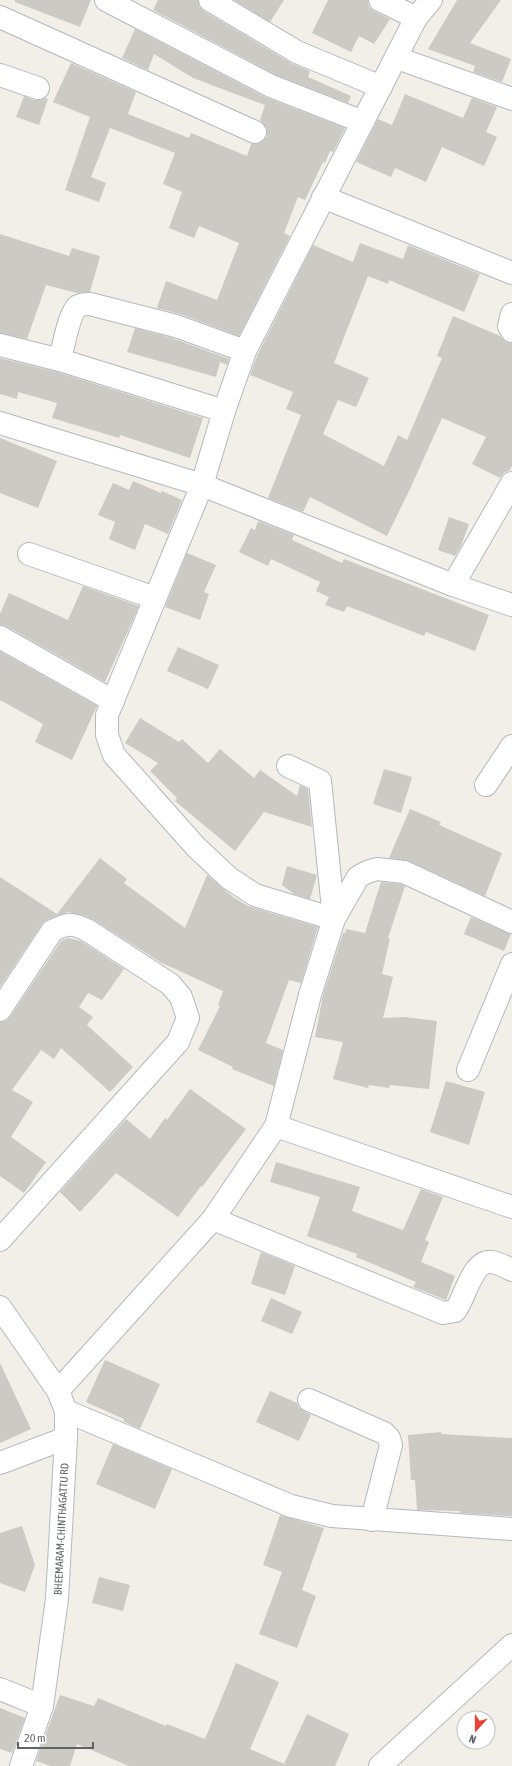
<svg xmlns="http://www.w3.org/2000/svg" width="512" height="1766" viewBox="0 0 512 1766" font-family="'Asap Condensed',sans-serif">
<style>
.building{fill:#cccac5}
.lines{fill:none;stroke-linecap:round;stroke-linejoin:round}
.street-casing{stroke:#b5b8bc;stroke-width:24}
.secondary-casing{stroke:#b6babf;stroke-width:24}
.street{stroke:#fff;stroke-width:22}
.secondary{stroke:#fff;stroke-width:22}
.labels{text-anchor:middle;stroke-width:3;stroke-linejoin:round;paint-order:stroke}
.street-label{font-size:11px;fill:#5f6368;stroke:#fff}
</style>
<rect width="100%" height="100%" fill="#f1efe8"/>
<!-- building -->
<g class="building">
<polygon points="15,0 91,0 80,27 15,2"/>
<polygon points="158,0 198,0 199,6 204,11 291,63 310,71 308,77 351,96 348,103 276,75 153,10"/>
<polygon points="234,0 284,0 270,22"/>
<polygon points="328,0 368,0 369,7 374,11 390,19 374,44 359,36 351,52 312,33"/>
<polygon points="457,0 501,0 470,43 511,59 502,82 473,72 475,66 428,49"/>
<polygon points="135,29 265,97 345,128 333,152 330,151 325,163 323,162 305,200 298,197 284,233 290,236 239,336 180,314 157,308 166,281 217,300 239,243 199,226 194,238 169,228 182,192 163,184 175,153 110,128 91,177 106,183 99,202 65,190 90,117 53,102 71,63 136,92 128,114 189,138 191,133 247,156 251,144 257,144 262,142 267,137 267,131 265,125 260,120 265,105 193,78 154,54 148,70 122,58"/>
<polygon points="405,94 463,118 472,98 497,107 486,132 497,137 484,166 442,147 426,182 395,168 391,177 356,162 378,119 392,125"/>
<polygon points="24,96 34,100 40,100 45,98 48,99 39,125 16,117"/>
<polygon points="0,234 69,256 72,248 100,256 90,292 77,293 46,285 27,339 0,333"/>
<polygon points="360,243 403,259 408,245 480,274 464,312 389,280 388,284 368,276 334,363 369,378 356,407 338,400 323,434 384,466 398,435 407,440 442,358 437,356 453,316 500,336 506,342 512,343 512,466 509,471 505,472 500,478 472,464 486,437 442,418 410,489 387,536 310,497 303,512 268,498 301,415 286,409 293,392 250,375 257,356 313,245 353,262"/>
<polygon points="135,328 172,338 229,359 227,365 220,362 216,377 127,352"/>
<polygon points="0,358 57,372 203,418 190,458 120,435 119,438 52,418 57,403 18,392 17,399 0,394"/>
<polygon points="0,438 57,461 38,508 0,493"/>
<polygon points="133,481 161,493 162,491 182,500 168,534 145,524 135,550 109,539 115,522 98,515 113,483 129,490"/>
<polygon points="449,517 469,524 461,546 455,556 438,550"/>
<polygon points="258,521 294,535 292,540 342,563 344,559 489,615 475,651 426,632 424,636 347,606 344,612 325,605 329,597 316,591 320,582 271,559 268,566 239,552 251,528 255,530"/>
<polygon points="187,553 216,565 204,592 209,594 200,620 165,607"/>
<polygon points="83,586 139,606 105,682 6,626 0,625 0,614 9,593 68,620"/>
<polygon points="178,647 219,665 208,689 167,671"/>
<polygon points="0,651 97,706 72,760 35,742 43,724 0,700"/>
<polygon points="140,718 179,742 182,739 208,763 220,749 254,778 260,770 297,796 300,785 308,789 312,827 264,812 235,851 175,801 177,798 150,771 158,763 125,743"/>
<polygon points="384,769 412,777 401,813 373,804"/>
<polygon points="410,809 441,822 439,825 502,853 485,896 409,861 389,858"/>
<polygon points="100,858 127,879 124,883 185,928 207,875 233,897 248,906 318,927 301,983 289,980 266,1043 283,1050 274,1086 232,1069 233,1067 198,1050 220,1006 218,1005 223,991 160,962 94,920 86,916 68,912 46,920 42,924 0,987 0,877 57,914"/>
<polygon points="287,866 317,875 310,899 294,894 282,885"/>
<polygon points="381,882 401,884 405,886 388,938 390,938 382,974 393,977 383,1018 405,1017 437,1021 429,1089 390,1085 389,1088 369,1085 368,1088 333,1079 343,1042 315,1037 323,995 343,933 345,933 346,929 365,933"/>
<polygon points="471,917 511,934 504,951 464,934"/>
<polygon points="68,938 81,941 124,969 102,1000 88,993 79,1007 93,1017 87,1025 133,1067 110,1092 61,1048 54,1059 41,1050 12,1090 33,1102 11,1137 46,1162 24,1193 0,1176 0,1022 6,1021 10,1017 61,941"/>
<polygon points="446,1081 485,1092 469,1145 430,1132"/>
<polygon points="190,1089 246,1129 202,1187 201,1186 178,1217 116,1173 80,1212 60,1192 126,1119 150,1139 165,1118 167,1120"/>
<polygon points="276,1162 360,1187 352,1211 403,1230 421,1189 443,1197 425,1240 429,1242 421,1262 455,1276 446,1300 413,1287 416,1282 356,1257 357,1254 307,1236 320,1197 270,1182"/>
<polygon points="261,1252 295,1266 285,1295 251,1284"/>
<polygon points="271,1298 302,1312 292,1334 261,1321"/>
<polygon points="105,1360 160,1384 140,1429 123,1421 124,1419 86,1402"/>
<polygon points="0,1363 31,1429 0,1443"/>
<polygon points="270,1391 297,1403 299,1408 311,1415 299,1441 256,1422"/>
<polygon points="441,1432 441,1434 512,1438 512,1516 459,1513 460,1511 417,1510 415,1480 411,1480 408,1435"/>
<polygon points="113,1444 172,1469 155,1509 96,1484"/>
<polygon points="280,1515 324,1528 302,1590 316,1596 297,1648 259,1634 282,1572 263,1565"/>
<polygon points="22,1526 35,1565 25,1592 0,1583 0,1533"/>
<polygon points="99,1577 130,1585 123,1611 92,1603"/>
<polygon points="236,1663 279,1682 250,1749 284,1764 307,1714 349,1734 335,1766 129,1766 77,1744 70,1766 51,1766 36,1761 60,1695 94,1706 98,1698 166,1726 167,1724 205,1739"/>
<polygon points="0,1708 25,1718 12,1753 0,1749"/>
</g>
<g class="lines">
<defs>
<g id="street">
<polyline points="106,0 271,86 363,122"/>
<polyline points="210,0 297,52 381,87"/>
<polyline points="380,0 416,18"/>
<polyline points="0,17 255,132"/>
<polyline points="397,58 512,99"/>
<polyline points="0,75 38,88"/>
<polyline points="323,197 512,273"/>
<polyline points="512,314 509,326 512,331"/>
<polyline points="0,345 60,360 224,411"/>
<path d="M60 360C63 348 69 313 78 306 82 304 86 304 90 304L176 326 245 351"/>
<polyline points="0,423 202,485 453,585 512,605"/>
<polyline points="29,554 155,598"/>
<polyline points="453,585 512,483"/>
<polyline points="0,637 113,701"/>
<polyline points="288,766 320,781 334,919"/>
<polyline points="486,785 512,746"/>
<polyline points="334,919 358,877 367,872 377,869 404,872 512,922"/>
<path d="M0 1010 52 931C68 923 71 923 87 930L170 984 181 997 188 1018 178 1042 0 1240"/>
<polyline points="468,1070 512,964"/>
<polyline points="276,1126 512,1207"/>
<path d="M213 1219 443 1313 455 1311C465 1299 472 1259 492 1262 498 1263 506 1267 512 1270"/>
<polyline points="58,1391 213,1219 276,1126 310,995 334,919 255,895 229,878 196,847 114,755 107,735 107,715 202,485 224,411 245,351 416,18 431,0"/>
<polyline points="309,1400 384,1433 389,1438 391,1445 372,1520"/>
<polyline points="66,1411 291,1506 332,1516 512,1529"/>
<polyline points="0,1463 66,1438"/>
<polyline points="0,1689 42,1706"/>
<polyline points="380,1766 512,1645"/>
</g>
<polyline id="secondary" points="0,1307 58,1391 66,1411 66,1438 57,1599 42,1706 21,1766"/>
</defs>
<!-- street casing -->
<use href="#street" class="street-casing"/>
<!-- secondary casing -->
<use href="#secondary" class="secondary-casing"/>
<!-- street -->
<use href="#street" class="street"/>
<!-- secondary -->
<use href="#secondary" class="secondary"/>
</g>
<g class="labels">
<!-- street labels -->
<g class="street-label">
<text transform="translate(61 1529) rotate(-87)" y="4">BHEEMARAM-CHINTHAGATTU RD</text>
</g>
</g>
<!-- north arrow -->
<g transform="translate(476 1730) rotate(201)"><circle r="19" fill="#ffffff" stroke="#bfc1c3"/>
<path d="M0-3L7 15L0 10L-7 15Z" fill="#ea4335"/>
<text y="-6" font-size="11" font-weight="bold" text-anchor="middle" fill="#5f6368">N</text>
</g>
<!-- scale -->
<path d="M18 1742v6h75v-6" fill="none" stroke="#5f6368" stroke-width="2"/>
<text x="24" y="1742" font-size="12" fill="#5f6368" stroke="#ffffff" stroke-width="3" paint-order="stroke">20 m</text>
</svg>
